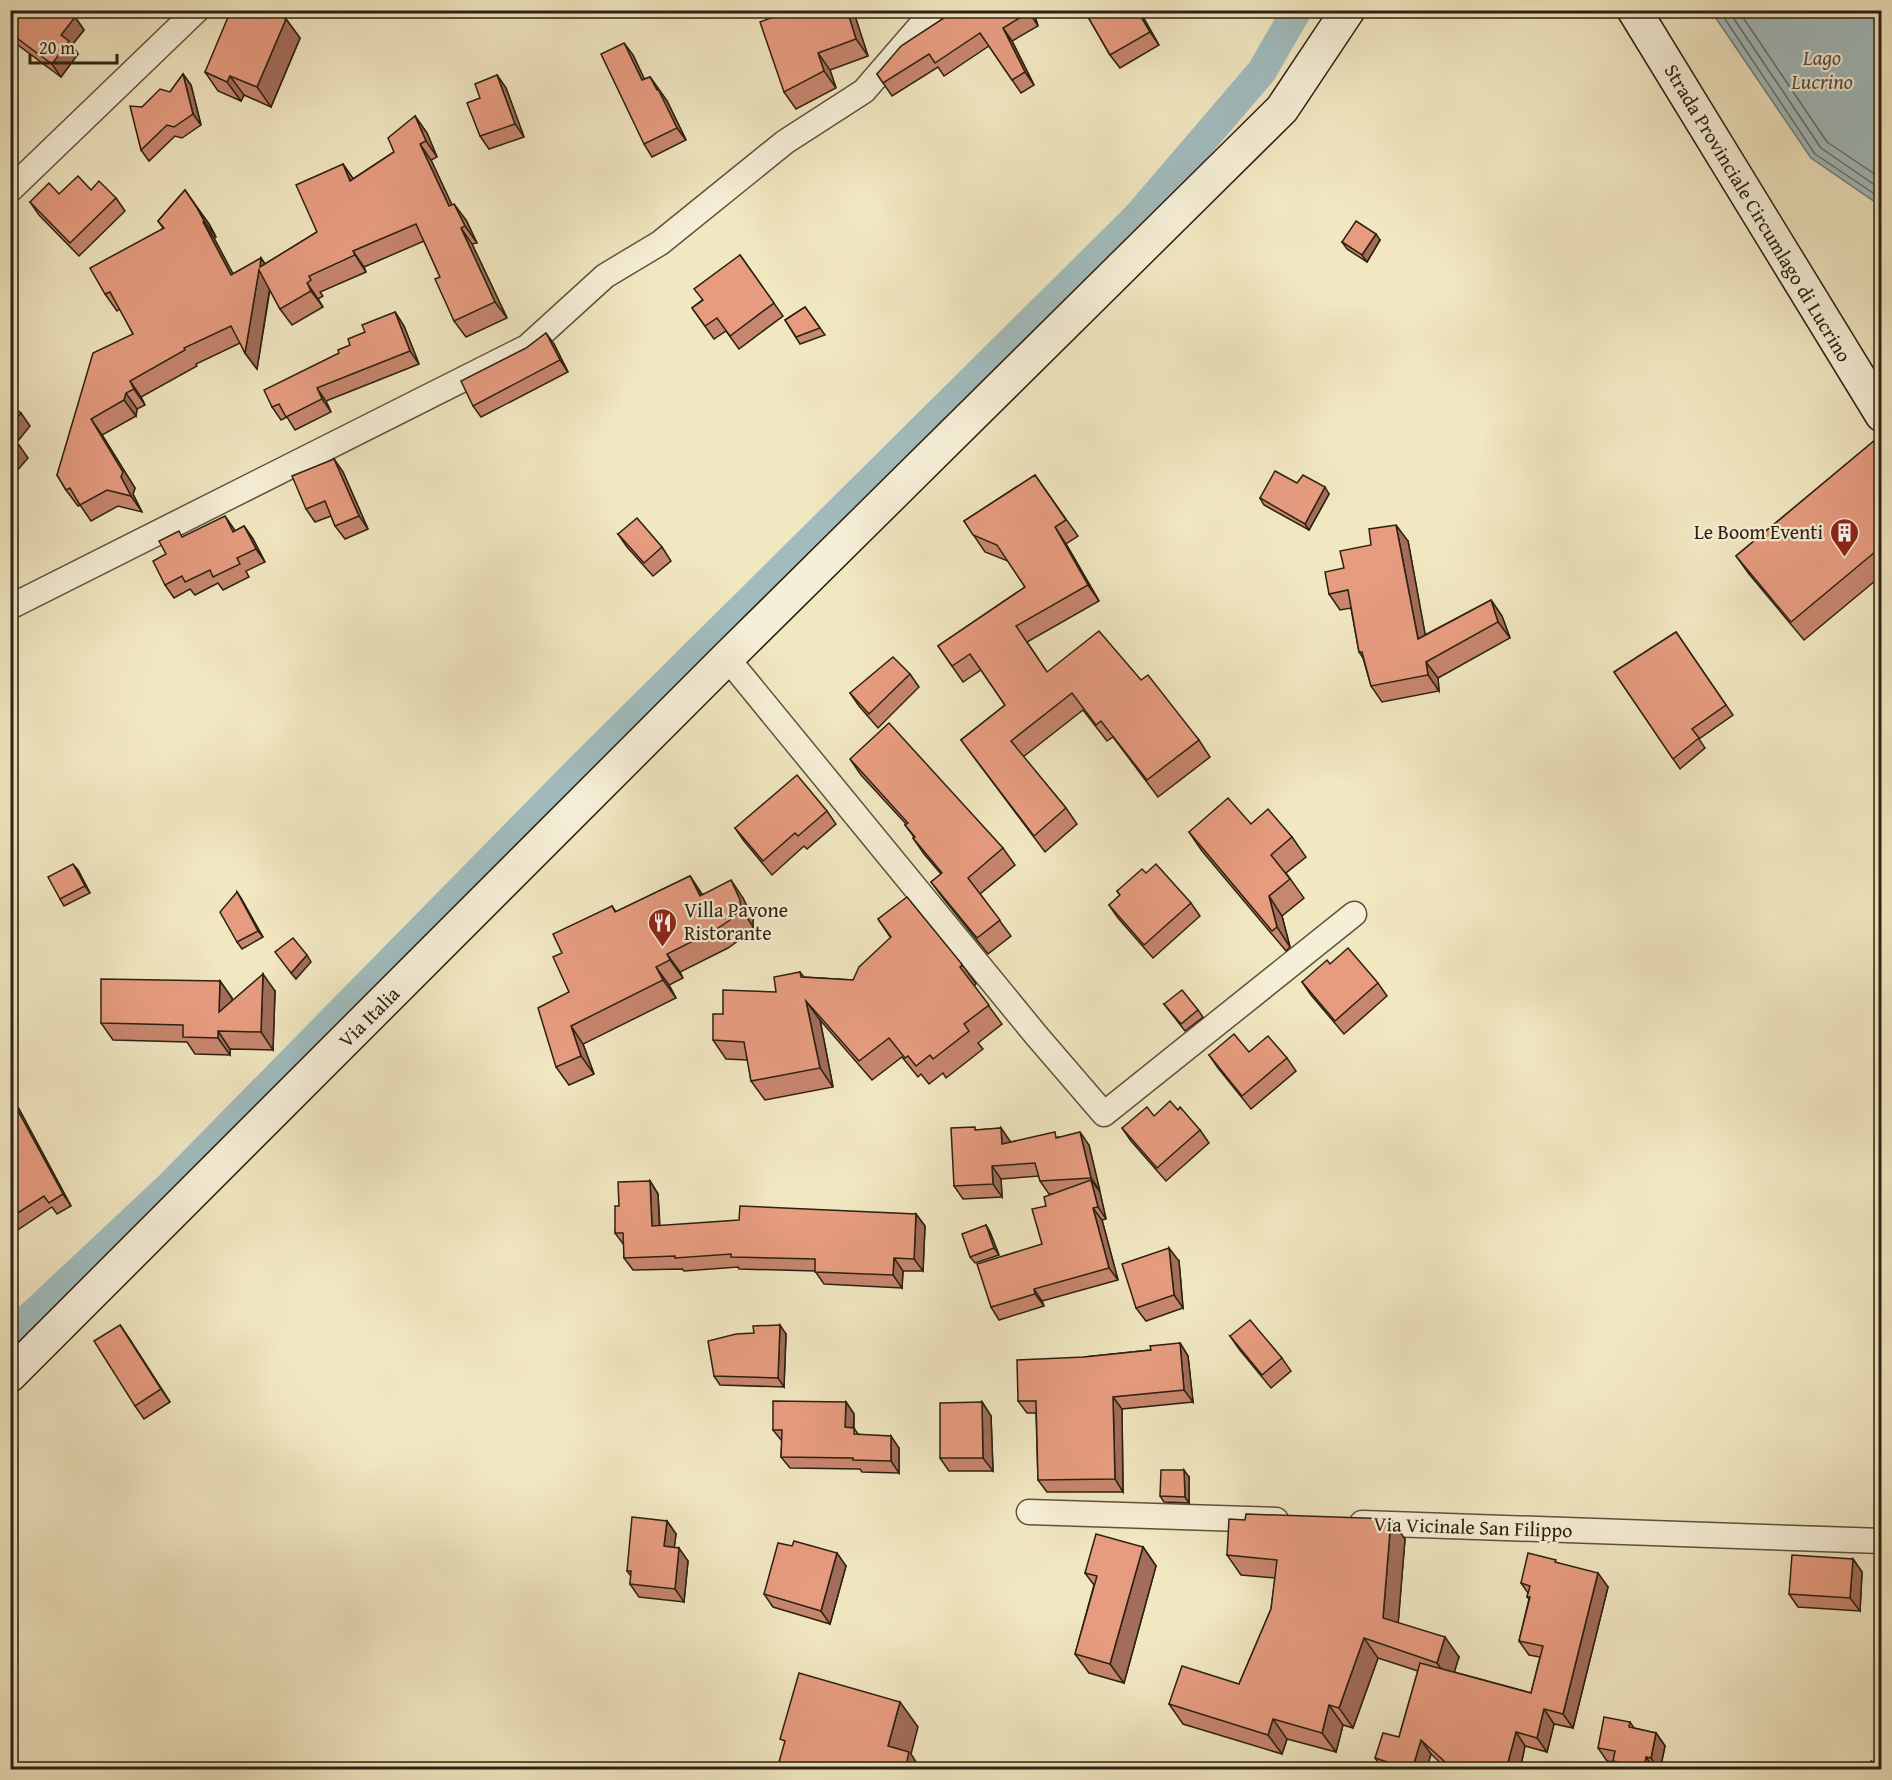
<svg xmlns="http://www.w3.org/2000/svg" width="1892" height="1780" viewBox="0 0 1892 1780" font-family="'Gentium Book Plus',serif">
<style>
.water{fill:#a1bcbe;stroke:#727e79;stroke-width:1.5}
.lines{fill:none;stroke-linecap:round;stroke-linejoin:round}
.shore{stroke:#666e68;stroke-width:1.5}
.canal{stroke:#a1bcbe;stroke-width:30}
.street-casing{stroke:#5d523d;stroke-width:27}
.secondary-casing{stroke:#2c2011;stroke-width:36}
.street{stroke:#f6efd7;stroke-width:24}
.secondary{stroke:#f6efd7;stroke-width:33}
.wall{fill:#c7866e;stroke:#2c2011;stroke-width:1.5}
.shaded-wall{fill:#a26d5a;stroke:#2c2011;stroke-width:1.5}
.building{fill:#e79c80;stroke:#2c2011;stroke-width:1.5}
.labels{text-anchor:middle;stroke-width:4.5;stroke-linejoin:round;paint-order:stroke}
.street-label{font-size:20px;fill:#2c2011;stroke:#f6efd7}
.poi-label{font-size:20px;fill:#2c2011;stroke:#f6efd7;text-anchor:end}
.water-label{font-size:21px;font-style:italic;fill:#4f4f45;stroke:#f6efd7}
</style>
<rect width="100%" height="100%" fill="#f1e7c1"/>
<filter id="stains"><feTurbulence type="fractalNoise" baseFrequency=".00333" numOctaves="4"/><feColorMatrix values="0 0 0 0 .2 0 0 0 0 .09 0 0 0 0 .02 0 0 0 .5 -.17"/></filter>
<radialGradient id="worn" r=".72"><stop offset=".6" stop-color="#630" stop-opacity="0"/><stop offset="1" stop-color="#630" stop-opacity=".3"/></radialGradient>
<!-- water -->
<polygon class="water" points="1711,11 1881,11 1881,206 1811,158"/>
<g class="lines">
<!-- shore -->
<g class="shore">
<polyline points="1719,10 1815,154 1882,199"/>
<polyline points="1728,10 1821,148 1882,190"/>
<polyline points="1738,10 1827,142 1882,179"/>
</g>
<!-- canal -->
<polyline class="canal" points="10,1336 169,1187 580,769 1137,217 1262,71 1297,10"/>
<defs>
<g id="street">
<polyline points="10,190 197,10"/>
<polyline points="10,607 527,347 605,276 660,243 785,142 864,91 921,25 962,10"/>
<polyline points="727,658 1036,1035 1104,1114 1354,914"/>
<polyline points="1029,1512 1276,1520"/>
<polyline points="1362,1523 1882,1541"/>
</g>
<g id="secondary">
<polyline points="1634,10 1882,415"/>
<polyline points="10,1375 727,658 1282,109 1348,10"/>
</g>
</defs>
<!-- street casing -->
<use href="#street" class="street-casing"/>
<!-- secondary casing -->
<use href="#secondary" class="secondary-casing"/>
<!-- street -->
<use href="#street" class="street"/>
<!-- secondary -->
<use href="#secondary" class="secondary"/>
</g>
<!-- wall -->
<g class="wall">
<polygon points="10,10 75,17 84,30 72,45 78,54 61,77 10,39"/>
<polygon points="853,10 868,56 830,70 836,88 796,109 784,92"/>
<polygon points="956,10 1033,10 1038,26 1012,41 1034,85 1021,93 989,46 944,76 938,67 892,96 877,74"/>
<polygon points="1084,10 1139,10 1159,45 1120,68 1110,55"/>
<polygon points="286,19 300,38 271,107 244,95 241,101 218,91 205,72"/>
<polygon points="633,55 644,79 650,77 667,101 686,140 652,157 644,144"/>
<polygon points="183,74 191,85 201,125 182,138 175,136 149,161 141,150 142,107 170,92"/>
<polygon points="497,75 506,88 524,137 489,149 480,136 480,98"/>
<polygon points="415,116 427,133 437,157 431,160 452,205 466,220 477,243 472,244 507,318 466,337 454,321 440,277 424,241 364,267 366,272 320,292 323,296 318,299 323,307 292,325 280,309 270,290 257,369 245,353 240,343 196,364 197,366 141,397 145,405 137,409 136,416 102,435 135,488 133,494 142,512 118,506 91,521 80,505 78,506 66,490 57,475 133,334 120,309 117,311 105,294 163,228 158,221 185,190 209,224 216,237 214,238 233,274 261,258 265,264 317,232 343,164 353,179 394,152"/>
<polygon points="91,190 116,198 125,211 79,256 39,215 30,202 59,194"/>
<polygon points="1380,240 1367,262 1347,249 1342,242"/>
<polygon points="740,255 783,316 739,349 726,331 714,339 692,308 702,300"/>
<polygon points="805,307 825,335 800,344 785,320"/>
<polygon points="395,312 404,326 419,364 326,401 331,412 295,430 287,417 281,420 272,407 350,345"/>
<polygon points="554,344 568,372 481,417 473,406"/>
<polygon points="1881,435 1881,576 1804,640 1749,574 1736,556"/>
<polygon points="334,459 343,472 368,529 345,539 335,526 331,516 315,522 306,509"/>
<polygon points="1035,475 1078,536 1066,544 1099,601 1027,642 1047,672 1141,680 1199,740 1210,757 1158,797 1113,737 1107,741 1083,710 1023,757 1066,808 1077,824 1045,852 961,740 1005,705 981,670 963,682 938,646 1025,587 1008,561 985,552 964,521"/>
<polygon points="1297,483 1329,494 1309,530 1264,505 1260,498"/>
<polygon points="244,526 253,539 265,562 246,571 249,577 223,590 218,583 195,595 190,589 174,598 165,585 166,554 183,537 235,531"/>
<polygon points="618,534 662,547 671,561 653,576 627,547"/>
<polygon points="1408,541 1425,635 1491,600 1502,616 1510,638 1438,678 1439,691 1382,702 1371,686 1363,658 1359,652 1351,608 1340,610 1329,594 1344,568"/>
<polygon points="1676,632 1733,715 1699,739 1705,748 1680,769 1614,672"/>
<polygon points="910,674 919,687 878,728 859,706 850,693"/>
<polygon points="850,759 1003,848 1015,865 980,894 1011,936 988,954 943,898 931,882 941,874 924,854 913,838 914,837 905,825 906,824 861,775"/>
<polygon points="827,811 836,824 807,849 804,846 772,875 744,841 735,828"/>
<polygon points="1251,824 1292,837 1306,857 1286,873 1304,898 1282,916 1290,947 1286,951 1202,851 1189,832"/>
<polygon points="78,870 90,893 64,906 60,899"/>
<polygon points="1146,873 1191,903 1200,916 1153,958 1118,918 1109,905 1120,895 1117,891"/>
<polygon points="690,876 702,894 743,898 753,919 753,927 742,938 728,948 680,972 683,978 669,985 676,998 583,1044 594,1074 569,1085 556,1067 569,992 562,953 612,906 616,912"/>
<polygon points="237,892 263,937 242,949 237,942"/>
<polygon points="878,919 961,963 976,984 974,986 1002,1024 978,1043 983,1049 946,1078 943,1073 929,1084 921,1074 918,1077 902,1057 872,1080 820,1020 833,1087 765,1100 751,1081 748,1060 726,1059 713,1040 723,1014 776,992 800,972 804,977 853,980 891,938"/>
<polygon points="1330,964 1378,983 1387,996 1344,1034 1311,995 1302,982"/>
<polygon points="220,981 232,998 232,1001 275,991 273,1050 230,1049 230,1055 195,1054 187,1042 113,1040 101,1023"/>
<polygon points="1164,1004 1198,1010 1203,1017 1185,1031"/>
<polygon points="1249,1052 1287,1058 1296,1071 1251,1109 1218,1068 1209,1055"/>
<polygon points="19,1109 71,1206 57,1214 52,1207 10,1235 10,1151 13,1149"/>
<polygon points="1154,1116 1200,1130 1209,1143 1166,1181 1131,1141 1122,1128"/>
<polygon points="1001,1128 1010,1142 1059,1137 1089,1145 1106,1219 1102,1220 1118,1280 1042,1301 1044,1306 999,1320 991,1307 1042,1244 1046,1206 1052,1194 1049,1194 1040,1181 1039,1176 1001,1179 1002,1197 963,1199 954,1186 977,1130"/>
<polygon points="650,1181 658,1194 660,1226 916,1214 925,1226 923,1271 903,1271 902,1288 824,1284 815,1271 739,1269 738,1267 684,1271 682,1269 633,1270 624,1258 624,1245 615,1233 619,1206"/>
<polygon points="986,1225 990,1232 999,1255 975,1263 970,1257"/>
<polygon points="1179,1261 1183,1308 1146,1321 1136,1308"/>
<polygon points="120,1325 170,1402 144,1419 135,1406"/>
<polygon points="754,1333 786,1334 784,1387 720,1385 714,1376"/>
<polygon points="1230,1336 1282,1358 1291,1371 1271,1388 1239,1349"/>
<polygon points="1180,1343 1188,1356 1193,1402 1122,1409 1123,1492 1047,1492 1038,1480 1036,1413 1027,1413 1018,1401 1084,1357 1151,1350"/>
<polygon points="846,1402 854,1414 854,1428 858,1434 899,1448 899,1473 862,1472 860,1469 790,1468 781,1457 782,1441 773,1430"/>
<polygon points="982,1402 991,1416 993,1471 949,1471 940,1458"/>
<polygon points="1189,1477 1189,1503 1164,1502 1160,1496"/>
<polygon points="667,1521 676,1534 674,1547 688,1561 684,1602 639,1597 630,1584 631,1576 627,1571"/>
<polygon points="1405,1539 1398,1623 1459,1657 1454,1672 1531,1693 1540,1657 1529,1655 1519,1641 1529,1599 1527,1597 1528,1593 1521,1583 1558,1563 1608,1587 1573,1728 1554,1724 1547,1752 1525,1746 1520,1770 1448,1770 1431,1754 1426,1770 1383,1770 1375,1758 1399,1737 1418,1671 1378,1658 1353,1728 1343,1725 1336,1752 1287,1739 1282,1754 1183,1724 1169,1704 1239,1684 1271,1609 1275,1578 1241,1575 1227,1555"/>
<polygon points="792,1546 846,1566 830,1624 773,1607 764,1594"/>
<polygon points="1143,1547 1156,1566 1124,1683 1089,1673 1075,1654 1094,1585 1085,1573"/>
<polygon points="1853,1559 1862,1572 1860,1611 1798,1607 1789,1594"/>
<polygon points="1630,1722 1634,1728 1656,1733 1665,1746 1660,1770 1616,1770 1617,1766 1614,1762 1607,1761 1598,1748"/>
</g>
<!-- shaded-wall -->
<g class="shaded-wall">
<polygon points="847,10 853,10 868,56 856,39"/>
<polygon points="1028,10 1033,10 1038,26 1029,12"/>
<polygon points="1137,10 1139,10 1159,45 1150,32"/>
<polygon points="75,17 84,30 72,45 78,54 61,77 52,64 61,35"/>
<polygon points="286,19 300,38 271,107 257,87"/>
<polygon points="1003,28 1012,41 1034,85 1025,72"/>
<polygon points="624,43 633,55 651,93 642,80"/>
<polygon points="818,53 830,70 836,88 824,71"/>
<polygon points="183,74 191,85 201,125 193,114"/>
<polygon points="497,75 506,88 524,137 515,124"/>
<polygon points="230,76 244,95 241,101 227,82"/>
<polygon points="650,77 667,101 686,140 677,128"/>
<polygon points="415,116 427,133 437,157 426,141"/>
<polygon points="420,144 431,160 460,222 449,206"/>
<polygon points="343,164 354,180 350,181"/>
<polygon points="454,204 466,220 477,243 465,226"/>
<polygon points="197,208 209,224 216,237 204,221"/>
<polygon points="203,222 214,238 242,291 231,275"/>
<polygon points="461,228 472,244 507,318 495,302"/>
<polygon points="1376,234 1380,240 1367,262 1362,255"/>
<polygon points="353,251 364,267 366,272 355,255"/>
<polygon points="261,258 272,275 260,267"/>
<polygon points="259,270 270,286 257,369 245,353"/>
<polygon points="307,283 318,299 323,307 311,291"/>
<polygon points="395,312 404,326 419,364 410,351"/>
<polygon points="546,333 554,344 568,372 560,360"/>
<polygon points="130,381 141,397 145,405 134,389"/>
<polygon points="317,388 326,401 331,412 322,399"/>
<polygon points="126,393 137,409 136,416 124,400"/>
<polygon points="21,413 30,426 14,446 10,441 10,425"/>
<polygon points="91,419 102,435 135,488 133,494 142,512 131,496"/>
<polygon points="19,445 28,458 10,479 10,455"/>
<polygon points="334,459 343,472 368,529 359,516"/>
<polygon points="1325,487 1329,494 1309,530 1305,524"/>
<polygon points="225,516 234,529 242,545 233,532"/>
<polygon points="1396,525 1408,541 1429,655 1418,639"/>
<polygon points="244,526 253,539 265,562 256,549"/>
<polygon points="1055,527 1066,544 1099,601 1088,585"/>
<polygon points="1491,600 1502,616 1510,638 1498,622"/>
<polygon points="1426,662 1438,678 1439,691 1428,675"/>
<polygon points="73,864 78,870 90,893 85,886"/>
<polygon points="690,876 702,895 700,896"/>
<polygon points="731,880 743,898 753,919 753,927 741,908"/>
<polygon points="237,892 241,898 263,937 258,931"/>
<polygon points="1269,896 1282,916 1290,947 1277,927"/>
<polygon points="667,954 680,972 683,978 670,960"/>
<polygon points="307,955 311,962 296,979 291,973"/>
<polygon points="656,967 669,985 676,998 663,980"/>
<polygon points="263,974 275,991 273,1050 261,1032"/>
<polygon points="220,981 232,998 231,1030 219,1012"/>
<polygon points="806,1001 820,1020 833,1087 820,1068"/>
<polygon points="571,1026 583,1044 594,1074 581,1056"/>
<polygon points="218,1031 230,1049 230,1055 218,1038"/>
<polygon points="11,1098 19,1109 71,1206 63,1194"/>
<polygon points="1001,1128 1010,1141 1011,1157 1002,1144"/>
<polygon points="1080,1132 1089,1145 1100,1191 1091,1178"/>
<polygon points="992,1166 1001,1179 1002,1197 993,1184"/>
<polygon points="1091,1180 1100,1192 1106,1219 1098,1207"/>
<polygon points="650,1181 658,1194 660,1239 652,1226"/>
<polygon points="1093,1208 1102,1220 1118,1280 1109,1268"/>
<polygon points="916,1214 925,1226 923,1271 914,1259"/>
<polygon points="986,1225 990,1232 999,1255 994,1248"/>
<polygon points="1169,1248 1179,1261 1183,1308 1174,1295"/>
<polygon points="894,1258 903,1271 902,1288 893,1275"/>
<polygon points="1034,1289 1042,1301 1044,1306 1035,1294"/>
<polygon points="120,1325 129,1338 170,1402 161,1389"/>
<polygon points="780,1325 786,1334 784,1387 778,1378"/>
<polygon points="1180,1343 1188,1356 1193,1402 1184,1390"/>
<polygon points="1113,1397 1122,1409 1123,1492 1115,1479"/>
<polygon points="846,1402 854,1414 853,1439 845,1427"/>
<polygon points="982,1402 991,1416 993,1471 983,1458"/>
<polygon points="891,1436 899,1448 899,1473 891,1461"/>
<polygon points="1184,1470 1189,1477 1189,1503 1185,1497"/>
<polygon points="1391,1519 1405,1539 1397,1638 1383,1618"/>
<polygon points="667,1521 676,1534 673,1559 664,1546"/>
<polygon points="1143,1547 1156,1566 1124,1683 1110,1664"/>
<polygon points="679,1548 688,1561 684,1602 675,1589"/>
<polygon points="837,1553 846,1566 830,1624 821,1611"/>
<polygon points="1853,1559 1862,1572 1860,1611 1850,1598"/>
<polygon points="1598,1573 1608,1587 1573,1728 1563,1714"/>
<polygon points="1445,1637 1459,1657 1451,1683 1437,1663"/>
<polygon points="1364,1638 1378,1658 1353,1728 1339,1708"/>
<polygon points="900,1702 918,1727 911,1754 921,1770 904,1770 888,1746"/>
<polygon points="1329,1705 1343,1725 1336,1752 1322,1733"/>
<polygon points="1544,1709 1554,1724 1547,1752 1537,1738"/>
<polygon points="1273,1719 1287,1739 1282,1754 1268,1735"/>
<polygon points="1516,1732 1525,1746 1520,1770 1506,1770"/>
<polygon points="1656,1733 1665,1746 1660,1770 1659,1770 1651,1758"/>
<polygon points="1421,1740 1431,1754 1426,1770 1412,1770"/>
<polygon points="1646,1757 1655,1770 1644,1770"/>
</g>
<!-- building -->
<g class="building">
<polygon points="10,10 66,10 75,17 61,35 69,41 52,64 10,33"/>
<polygon points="231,10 266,10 286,19 257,87 230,76 227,82 205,72"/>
<polygon points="792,10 847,10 856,39 818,53 824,71 784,92 760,22"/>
<polygon points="956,10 1028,10 1029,12 1003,28 1025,72 1012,80 980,33 935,63 929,54 883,83 877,74 901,46"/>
<polygon points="1084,10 1137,10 1150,32 1110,55"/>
<polygon points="624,43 642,80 650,77 657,90 658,89 677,128 644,144 601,54"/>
<polygon points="183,74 193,114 174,127 167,125 141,150 130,106 142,107 160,89 170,92"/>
<polygon points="497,75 515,124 480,136 467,103 480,98 475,84"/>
<polygon points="415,116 426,141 420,144 449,206 454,204 465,226 461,228 495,302 454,321 435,279 440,277 416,224 353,251 355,255 309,276 311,280 307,283 311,291 280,309 259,270 245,353 231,326 184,348 185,350 130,381 134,389 126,393 124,400 91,419 123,472 121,477 131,496 107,490 80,505 70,488 66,490 57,475 93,353 133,334 110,292 105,294 90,268 164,228 158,221 185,190 197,208 204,221 203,222 231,275 261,258 260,267 317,232 296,185 343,164 350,181 394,152 388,138"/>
<polygon points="78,176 91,190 99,181 116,198 70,243 30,202 49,183 59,194"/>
<polygon points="1356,221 1376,234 1362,255 1342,242"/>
<polygon points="740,255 774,303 730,336 717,318 705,326 692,308 703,300 694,289"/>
<polygon points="805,307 820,328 796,337 785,320"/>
<polygon points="395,312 410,351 317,388 322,399 286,417 279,404 272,407 264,390 339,353 338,350 350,345 348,339 365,332 362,325"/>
<polygon points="546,333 560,360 473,406 461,381 526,348"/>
<polygon points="10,404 21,413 10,425"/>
<polygon points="1881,435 1881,547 1791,622 1736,556"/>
<polygon points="10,438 19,445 10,455"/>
<polygon points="334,459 359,516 335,526 325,501 306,509 292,476"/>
<polygon points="1275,471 1297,483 1303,475 1325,487 1305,524 1260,498"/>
<polygon points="1035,475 1066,520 1055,527 1088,585 1016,626 1047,672 1099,631 1141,680 1148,675 1199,740 1147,780 1101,721 1096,725 1072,693 1011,741 1066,808 1034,836 961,740 1005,705 970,654 952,666 938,646 1025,587 997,545 973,535 964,521"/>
<polygon points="225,516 233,532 244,526 256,549 237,558 240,564 213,577 210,570 185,582 182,576 165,585 153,561 166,554 159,541 179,531 182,537"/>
<polygon points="637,518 662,547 644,563 618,534"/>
<polygon points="1396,525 1418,639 1491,600 1498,622 1426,662 1428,675 1371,686 1362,652 1359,652 1348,590 1329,594 1325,572 1344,568 1340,551 1371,545 1369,529"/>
<polygon points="1676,632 1726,705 1692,729 1699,738 1673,759 1614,672"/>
<polygon points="893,657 910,674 869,714 850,693"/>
<polygon points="889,723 1003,848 968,878 1000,920 977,938 931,882 942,873 913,838 915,837 905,825 908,823 850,759"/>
<polygon points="797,775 827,811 798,836 795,833 763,861 735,828"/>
<polygon points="1228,798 1251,824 1268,809 1292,837 1271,855 1290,879 1269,896 1277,927 1272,931 1189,832"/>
<polygon points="73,864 85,886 60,899 48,877"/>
<polygon points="1156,864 1191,903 1144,945 1109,905 1120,895 1117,891 1142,869 1146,873"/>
<polygon points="690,876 700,896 731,880 740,900 741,908 730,920 715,930 667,954 670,960 656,967 663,980 571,1026 581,1056 556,1067 538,1008 569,992 553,957 562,953 553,934 612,906 615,912"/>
<polygon points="237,892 258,931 237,942 220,912"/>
<polygon points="907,897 961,963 962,966 960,967 989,1005 964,1024 969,1031 933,1059 930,1055 916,1066 908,1056 905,1058 889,1038 859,1061 806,1001 820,1068 751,1081 744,1042 713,1040 713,1014 723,1014 723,990 776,992 774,977 800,972 801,977 853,980 859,967 891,937 878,919"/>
<polygon points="293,938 307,955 291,973 275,952"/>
<polygon points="1348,948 1378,983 1335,1021 1302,982 1327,960 1330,964"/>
<polygon points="263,974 261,1032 218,1031 218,1038 183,1037 183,1025 101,1023 101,979 220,981 219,1012"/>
<polygon points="1182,990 1198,1010 1181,1024 1164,1004"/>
<polygon points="1234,1034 1249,1052 1268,1036 1287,1058 1242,1096 1209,1055"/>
<polygon points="10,1098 11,1098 63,1194 49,1203 44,1196 10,1218 10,1151 13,1149 10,1146"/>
<polygon points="1170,1101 1178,1110 1180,1107 1200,1130 1157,1168 1122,1128 1147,1107 1154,1116"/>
<polygon points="975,1127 975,1130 1001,1128 1002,1144 1055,1132 1056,1138 1080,1132 1091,1178 1040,1181 1035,1163 992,1166 993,1184 954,1186 951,1128"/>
<polygon points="1091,1180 1098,1207 1093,1208 1109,1268 1034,1289 1035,1294 991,1307 977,1264 1042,1244 1032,1209 1046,1206 1044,1197"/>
<polygon points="650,1181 652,1226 739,1220 740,1206 916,1214 914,1259 894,1258 893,1275 815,1272 815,1259 731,1257 731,1254 675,1258 675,1256 624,1258 623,1233 615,1233 615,1206 619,1206 618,1182"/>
<polygon points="986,1225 994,1248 970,1257 962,1234"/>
<polygon points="1169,1248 1174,1295 1136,1308 1122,1264"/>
<polygon points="1250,1320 1282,1358 1262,1375 1230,1336"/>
<polygon points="120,1325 161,1389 135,1406 94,1341"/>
<polygon points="780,1325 778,1378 714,1376 708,1341 736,1334 754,1333 753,1326"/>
<polygon points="1180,1343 1184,1390 1113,1397 1115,1479 1038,1480 1036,1401 1018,1401 1017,1360 1084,1357 1151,1350 1150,1346"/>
<polygon points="773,1401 846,1402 845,1427 854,1428 854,1434 891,1436 891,1461 853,1460 853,1458 781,1457 782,1430 773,1430"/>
<polygon points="982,1402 983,1458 940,1458 940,1403"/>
<polygon points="1161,1470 1184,1470 1185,1497 1160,1496"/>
<polygon points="1246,1514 1391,1519 1383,1618 1445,1637 1437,1663 1364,1638 1339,1708 1329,1705 1322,1733 1273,1719 1268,1735 1169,1704 1182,1666 1239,1684 1271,1609 1277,1560 1227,1555 1229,1519 1245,1520"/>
<polygon points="632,1517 667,1521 664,1546 679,1548 675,1589 630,1584 631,1571 627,1571"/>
<polygon points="1096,1534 1143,1547 1110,1664 1075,1654 1097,1576 1085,1573"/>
<polygon points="794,1541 837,1553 821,1611 764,1594 778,1543 792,1546"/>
<polygon points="1528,1553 1556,1560 1555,1562 1598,1573 1563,1714 1544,1709 1537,1738 1516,1732 1506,1770 1454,1770 1421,1740 1412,1770 1375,1758 1383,1733 1399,1737 1420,1663 1531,1693 1543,1646 1519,1641 1530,1597 1527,1597 1530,1586 1521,1583"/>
<polygon points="1792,1555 1853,1559 1850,1598 1789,1594"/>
<polygon points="799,1673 900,1702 888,1746 909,1752 905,1770 777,1769 785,1741 780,1739"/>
<polygon points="1604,1717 1630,1722 1629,1727 1656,1733 1651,1758 1646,1757 1644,1770 1616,1770 1618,1762 1613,1761 1615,1751 1598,1748"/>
<polygon points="1871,1761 1881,1765 1881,1770 1868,1770"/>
</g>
<!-- icons -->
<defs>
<symbol id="building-pin" viewBox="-11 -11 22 30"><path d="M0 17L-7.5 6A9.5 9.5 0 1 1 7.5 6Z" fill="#8f2418" stroke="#f6efd7"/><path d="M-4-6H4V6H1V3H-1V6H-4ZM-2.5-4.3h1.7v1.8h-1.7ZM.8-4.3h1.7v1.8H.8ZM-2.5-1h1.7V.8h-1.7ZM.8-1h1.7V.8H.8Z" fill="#fff"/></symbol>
<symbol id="restaurant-pin" viewBox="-11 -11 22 30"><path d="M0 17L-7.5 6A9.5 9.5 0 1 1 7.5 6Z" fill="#8f2418" stroke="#f6efd7"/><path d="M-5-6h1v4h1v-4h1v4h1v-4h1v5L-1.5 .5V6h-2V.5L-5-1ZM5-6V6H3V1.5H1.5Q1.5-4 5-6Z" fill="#fff"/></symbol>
</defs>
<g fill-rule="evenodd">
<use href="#building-pin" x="1828" y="516" width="33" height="45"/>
<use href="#restaurant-pin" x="646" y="906" width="33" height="45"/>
</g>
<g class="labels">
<!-- street labels -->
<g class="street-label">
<text transform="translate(1758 213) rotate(59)" y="7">Strada Provinciale Circumlago di Lucrino</text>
<text transform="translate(369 1017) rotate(-45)" y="7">Via Italia</text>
<text transform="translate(1473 1527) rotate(2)" y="7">Via Vicinale San Filippo</text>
</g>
<!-- poi labels -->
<g class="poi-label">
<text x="1823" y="539">Le Boom Eventi</text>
<text x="684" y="917" text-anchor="start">Villa Pavone<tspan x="684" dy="23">Ristorante</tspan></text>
</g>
<!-- water labels -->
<g class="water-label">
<text x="1822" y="65">Lago<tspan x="1822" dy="24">Lucrino</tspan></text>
</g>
</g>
<!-- margin -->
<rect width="1892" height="1780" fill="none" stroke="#f1e7c1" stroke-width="36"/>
<rect x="12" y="12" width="1868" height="1756" fill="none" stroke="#2c2011" stroke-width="3"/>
<rect x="18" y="18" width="1856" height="1744" fill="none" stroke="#2c2011" stroke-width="1.5"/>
<!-- scale -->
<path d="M30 54v9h87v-9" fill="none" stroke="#2c2011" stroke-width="3"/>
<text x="39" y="54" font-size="18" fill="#2c2011" stroke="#f6efd7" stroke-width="4.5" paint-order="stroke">20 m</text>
<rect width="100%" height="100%" filter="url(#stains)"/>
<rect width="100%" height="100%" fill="url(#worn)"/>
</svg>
